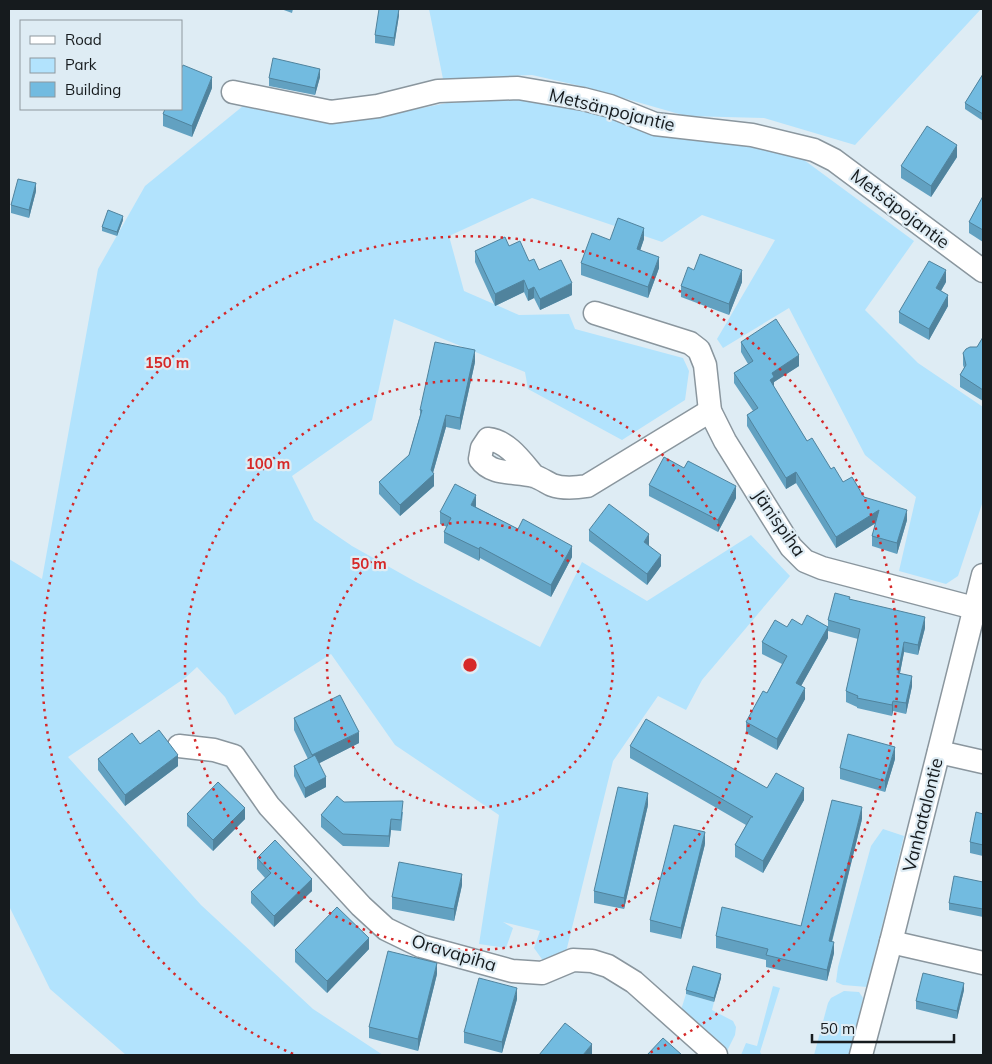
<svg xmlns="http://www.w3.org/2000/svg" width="992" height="1064" viewBox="0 0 992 1064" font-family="Mulish,sans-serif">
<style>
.green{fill:#b2e3fd}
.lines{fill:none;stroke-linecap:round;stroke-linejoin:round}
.minor-casing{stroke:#8a969e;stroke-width:25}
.minor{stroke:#fff;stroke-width:22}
.wall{fill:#62a1c1}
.shaded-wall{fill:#50839d}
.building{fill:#72bbe0;stroke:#50839d}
.ring{fill:none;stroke:#d62828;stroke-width:2.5;stroke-dasharray:2.5 5}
.labels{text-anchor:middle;stroke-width:4.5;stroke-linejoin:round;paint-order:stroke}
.street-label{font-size:18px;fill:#161b1e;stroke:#deecf4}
.centre{fill:#d62828;stroke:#deecf4;stroke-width:2.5}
.ring-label{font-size:15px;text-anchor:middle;font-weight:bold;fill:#d62828;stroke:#deecf4;stroke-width:4.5;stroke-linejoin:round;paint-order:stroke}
</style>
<rect width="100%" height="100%" fill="#deecf4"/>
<!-- green -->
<g class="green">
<polygon points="429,9 981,9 855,145 764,118 686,116 585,87 532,75 443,79"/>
<polygon points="524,98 800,157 914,241 865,310 918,363 983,407 983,501 958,576 946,584 899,571 916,497 865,455 789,308 723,348 717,339 775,240 702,215 662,242 532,198 449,236 464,291 519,315 569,314 575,329 683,358 689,371 685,400 622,440 528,389 525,372 394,319 372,420 292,476 314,520 352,546 416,582 540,647 582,562 647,601 751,535 790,576 702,680 686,710 658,696 613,761 566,952 544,962 534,948 540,931 503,922 513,928 506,948 479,944 499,815 395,745 331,654 235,715 225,697 197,667 185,678 68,757 201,905 313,1009 383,1055 126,1055 50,989 9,906 9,559 42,579 98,269 145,186 243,106 352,122 447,103"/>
<polygon points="883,829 904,836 867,987 843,985 836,982 838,967 871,846"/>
<polygon points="773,986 780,988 760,1052 762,1055 741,1055 746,1043 757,1046"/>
<polygon points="844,991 859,992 863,998 850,1055 814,1055 828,1003 831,998"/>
<polygon points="686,994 714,1002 712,1010 733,1021 736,1027 735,1035 727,1051 683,1013 681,1010"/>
</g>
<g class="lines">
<defs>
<g id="minor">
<polyline points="233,92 331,112 378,106 438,91 518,88 583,99 610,106 655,124 752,135 814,150 834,160 983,271"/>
<polyline points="595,313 690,343 699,350 705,365 710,411 725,441 791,547 805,561 822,568 974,608"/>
<path d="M534 476C522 462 508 441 488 439L482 448 480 459C492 476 515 471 534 476 540 478 546 482 552 485 563 489 575 488 587 486L710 411"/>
<polyline points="179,746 214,750 234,756 269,806 361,906 386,929 421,946 512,971 542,973 573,960 592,961 608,966 634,982 716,1055"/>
<polyline points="939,752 983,762"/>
<polyline points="891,942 983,963"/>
<polyline points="861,1055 891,942 983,575"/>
</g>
</defs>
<!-- minor casing -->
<use href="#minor" class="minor-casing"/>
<!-- minor -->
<use href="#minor" class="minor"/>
</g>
<!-- wall -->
<g class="wall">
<polygon points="281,9 293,9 292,13"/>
<polygon points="399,15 394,46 375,43 375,35"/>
<polygon points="983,74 983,121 965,109 965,103"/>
<polygon points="320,77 315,95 269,86 269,78"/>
<polygon points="212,88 192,137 163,126 163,114"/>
<polygon points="957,157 931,197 901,178 901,166"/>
<polygon points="36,191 29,218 11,213 11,205"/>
<polygon points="983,196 983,242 969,233 969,222"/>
<polygon points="123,220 117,236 102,231 102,227"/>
<polygon points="644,239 640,250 659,268 648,298 581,275 581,263 610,240"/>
<polygon points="509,246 529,261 539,270 572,295 540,310 534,298 528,301 524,292 495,306 475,262 475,251"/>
<polygon points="694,270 742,282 729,315 681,297 681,286"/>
<polygon points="946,282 941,291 948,306 929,340 899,323 899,312"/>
<polygon points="983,337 983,401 960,387 960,375 964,368 963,365 963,353 977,347"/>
<polygon points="741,342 799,366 774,382 774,387 807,441 831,469 843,482 864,497 907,520 897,554 872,546 872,536 876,523 836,548 796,483 786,489 747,426 747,415 753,411 734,383 734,373 748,364 741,352"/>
<polygon points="475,362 460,430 446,427 433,473 434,486 400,516 379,494 379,482 409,455 420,415 420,410"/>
<polygon points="649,485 736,498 718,532 649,496"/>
<polygon points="476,506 476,507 572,557 551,597 480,558 479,561 444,543 444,532 447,527 440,524 440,512"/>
<polygon points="589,530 649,546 661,566 647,585 589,541"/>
<polygon points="850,599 925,628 918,655 904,652 900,673 912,686 906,714 893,711 892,716 857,708 857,707 846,702 846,691 858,639 828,631 828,638 801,686 805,699 777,750 746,733 746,722 767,693 782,664 762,654 762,642 787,627 802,625 828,626 828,620"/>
<polygon points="294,718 359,743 319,763 326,787 305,798 294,776 294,766 308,759 294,730"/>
<polygon points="140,744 178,766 125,806 98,770 98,759"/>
<polygon points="630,746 804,800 763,873 735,857 735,845 746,825 630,758"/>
<polygon points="895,759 885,792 840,779 840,768"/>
<polygon points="344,802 403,812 401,831 391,830 389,847 343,846 321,827 321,815"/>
<polygon points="648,805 624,909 594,903 594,891"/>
<polygon points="187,814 245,819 213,851 187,826"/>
<polygon points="983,814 983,856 970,853 970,842"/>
<polygon points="862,819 832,942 834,953 827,981 766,967 766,960 716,948 716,936 801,926"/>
<polygon points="705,844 681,939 650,932 650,920"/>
<polygon points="257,858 312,891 274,927 251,903 251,892 265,878 257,869"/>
<polygon points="983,882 983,917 949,910 949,903"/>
<polygon points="462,885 454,921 392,909 392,897"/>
<polygon points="369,949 327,993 295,962 295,950"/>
<polygon points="437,974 418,1051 369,1038 369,1027"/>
<polygon points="721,978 714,1002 686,994 686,990"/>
<polygon points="964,990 957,1019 916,1009 916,1001"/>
<polygon points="517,999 502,1053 464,1043 464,1032"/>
</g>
<!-- shaded-wall -->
<g class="shaded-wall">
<polygon points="399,9 399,15 394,46 394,38"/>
<polygon points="320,69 320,77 315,95 315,88"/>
<polygon points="212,77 212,88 192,137 192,126"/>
<polygon points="957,145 957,157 931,197 931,186"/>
<polygon points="36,183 36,191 29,218 29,210"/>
<polygon points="123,216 123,220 117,236 117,232"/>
<polygon points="644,228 644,239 637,260 637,249"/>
<polygon points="659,257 659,268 648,298 648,287"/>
<polygon points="742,270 742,282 729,315 729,304"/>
<polygon points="946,270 946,282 936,299 936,288"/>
<polygon points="524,280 524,292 495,306 495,294"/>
<polygon points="572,283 572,295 540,310 540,299"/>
<polygon points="534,287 534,298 528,301 528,290"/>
<polygon points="948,295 948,306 929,340 929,329"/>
<polygon points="475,350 475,362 460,430 460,418"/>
<polygon points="799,355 799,366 774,382 774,388 770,380 772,373"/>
<polygon points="446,415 446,427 432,476 434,474 434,486 400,516 400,505 431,470"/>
<polygon points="796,472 796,483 786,489 786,478"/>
<polygon points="736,486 736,498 718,532 718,520"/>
<polygon points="476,495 476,506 471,516 471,505"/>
<polygon points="879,510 879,521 836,548 836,537"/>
<polygon points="907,510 907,520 897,554 897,543"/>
<polygon points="649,534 649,546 644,542"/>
<polygon points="572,546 572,557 551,597 551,585"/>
<polygon points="480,547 480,558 479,561 479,549"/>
<polygon points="661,555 661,566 647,585 647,574"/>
<polygon points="925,617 925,628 918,655 918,645"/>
<polygon points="828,627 828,638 796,695 796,683"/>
<polygon points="904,642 904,652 898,683 898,673"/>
<polygon points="912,676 912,686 906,714 906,703"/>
<polygon points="805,688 805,699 777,750 777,739"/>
<polygon points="893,701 893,711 892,716 892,705"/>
<polygon points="359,732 359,743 312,767 312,755"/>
<polygon points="895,747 895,759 885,792 885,781"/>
<polygon points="178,755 178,766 125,806 125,795"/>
<polygon points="326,777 326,787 305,798 305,788"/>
<polygon points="804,788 804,800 763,873 763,861"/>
<polygon points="648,793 648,805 624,909 624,898"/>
<polygon points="862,807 862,819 829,952 829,941"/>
<polygon points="245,808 245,819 213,851 213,840"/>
<polygon points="391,819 391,830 389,847 389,836"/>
<polygon points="705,832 705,844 681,939 681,928"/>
<polygon points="462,874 462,885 454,921 454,909"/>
<polygon points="312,879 312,891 274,927 274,916"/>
<polygon points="369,938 369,949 327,993 327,981"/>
<polygon points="834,942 834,953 827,981 827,970"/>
<polygon points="437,963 437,974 418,1051 418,1039"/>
<polygon points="721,974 721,978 714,1002 714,998"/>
<polygon points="964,983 964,990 957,1019 957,1011"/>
<polygon points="517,988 517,999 502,1053 502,1042"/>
<polygon points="592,1044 592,1055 583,1055"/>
</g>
<!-- building -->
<g class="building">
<polygon points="379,9 399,9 394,38 375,35"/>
<polygon points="273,58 320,69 315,88 269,78"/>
<polygon points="183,65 212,77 192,126 163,114 165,109 181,109 181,69"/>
<polygon points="983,74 983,114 965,103"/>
<polygon points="927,126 957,145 931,186 901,166"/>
<polygon points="18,179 36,183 29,210 11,205"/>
<polygon points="983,196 983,230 969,222"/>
<polygon points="108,210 123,216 117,232 102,227"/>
<polygon points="618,218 644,228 637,249 659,257 648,287 581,263 592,233 610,240"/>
<polygon points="505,237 509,246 520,241 529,261 534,259 539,270 561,260 572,283 540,299 534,287 528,290 524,280 495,294 475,251"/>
<polygon points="700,254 742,270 729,304 681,286 688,267 694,270"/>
<polygon points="929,261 946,270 936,288 948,295 929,329 899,312"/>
<polygon points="776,319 799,355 772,373 774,377 770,380 807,441 812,438 831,469 834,467 843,482 852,477 864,497 907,510 897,543 872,536 879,510 836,537 796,472 786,478 747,415 758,408 734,373 753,361 741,342"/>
<polygon points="983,337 983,390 960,375 966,365 963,353 966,349 970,347 977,347"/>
<polygon points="435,342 475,350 460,418 446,415 431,470 434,474 400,505 379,482 409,455 422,410 420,410"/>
<polygon points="664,457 684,468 688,461 736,486 718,520 649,485"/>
<polygon points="455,484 476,495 471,505 518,529 523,519 572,546 551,585 480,547 479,549 444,532 451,518 440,512"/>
<polygon points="609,504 649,534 644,542 661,555 647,574 589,530"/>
<polygon points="835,593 850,597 849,599 925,617 918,645 904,642 898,673 912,676 906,703 893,701 892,705 857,698 858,696 846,691 860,629 828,620"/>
<polygon points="807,615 828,627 796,683 805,688 777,739 746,722 763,691 767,693 787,656 762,642 775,620 787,627 792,619 802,625"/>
<polygon points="340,695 359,732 312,755 294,718"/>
<polygon points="646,719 767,788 776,773 804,788 763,861 735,845 751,817 753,817 630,746"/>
<polygon points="159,730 178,755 125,795 98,759 132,733 140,744"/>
<polygon points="848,734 895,747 885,781 840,768"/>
<polygon points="315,755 326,777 305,788 294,766"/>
<polygon points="218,782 245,808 213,840 187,814"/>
<polygon points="618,787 648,793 624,898 594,891"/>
<polygon points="337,796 344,802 403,801 401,820 391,819 389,836 343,834 321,815"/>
<polygon points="832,800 862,807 829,941 834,942 827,970 766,955 768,949 716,936 722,907 801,926"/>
<polygon points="976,812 983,814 983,845 970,842"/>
<polygon points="674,825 705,832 681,928 650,920"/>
<polygon points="275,840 312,879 274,916 251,892 271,873 257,858"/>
<polygon points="399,862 462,874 454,909 392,897"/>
<polygon points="954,876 983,882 983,909 949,903"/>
<polygon points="337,907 369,938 327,981 295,950"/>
<polygon points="388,951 437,963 418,1039 369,1027"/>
<polygon points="693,966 721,974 714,998 686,990"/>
<polygon points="923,973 964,983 957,1011 916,1001"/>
<polygon points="479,978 517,988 502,1042 464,1032"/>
<polygon points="565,1023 592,1044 583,1055 539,1055"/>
<polygon points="663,1038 682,1055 647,1055"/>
</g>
<!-- distance rings -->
<g class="ring">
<circle cx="470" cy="665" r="143"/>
<circle cx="470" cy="665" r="285"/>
<path d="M293 1054A428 428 0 1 1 647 1054"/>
</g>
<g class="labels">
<!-- street labels -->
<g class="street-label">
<text transform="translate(612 110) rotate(14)" y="6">Metsänpojantie</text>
<text transform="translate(900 209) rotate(37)" y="6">Metsäpojantie</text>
<text transform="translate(779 523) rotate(55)" y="6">Jänispiha</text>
<text transform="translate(923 815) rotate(-76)" y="6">Vanhatalontie</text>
<text transform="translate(454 953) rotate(17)" y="6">Oravapiha</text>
</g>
</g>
<circle cx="470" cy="665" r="8" class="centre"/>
<g class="ring-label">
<text x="167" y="368">150 m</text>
<text x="268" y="469">100 m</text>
<text x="369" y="569">50 m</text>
</g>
<!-- border -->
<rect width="992" height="1064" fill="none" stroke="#161b1e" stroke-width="20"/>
<!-- legend -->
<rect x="20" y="20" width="162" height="90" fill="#deecf4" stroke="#8e989e"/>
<rect x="30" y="36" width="25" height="8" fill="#ffffff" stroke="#8e989e"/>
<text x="65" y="45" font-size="15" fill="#161b1e">Road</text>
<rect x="30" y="58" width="25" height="15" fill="#b2e3fd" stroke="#8e989e"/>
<text x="65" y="70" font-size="15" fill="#161b1e">Park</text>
<rect x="30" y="82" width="25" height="15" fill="#72bbe0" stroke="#8e989e"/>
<text x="65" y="95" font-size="15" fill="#161b1e">Building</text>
<!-- scale -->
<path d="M812 1034v8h142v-8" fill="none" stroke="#161b1e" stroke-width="2.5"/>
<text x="820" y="1034" font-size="15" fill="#161b1e" stroke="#deecf4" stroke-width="4" paint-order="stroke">50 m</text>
</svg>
